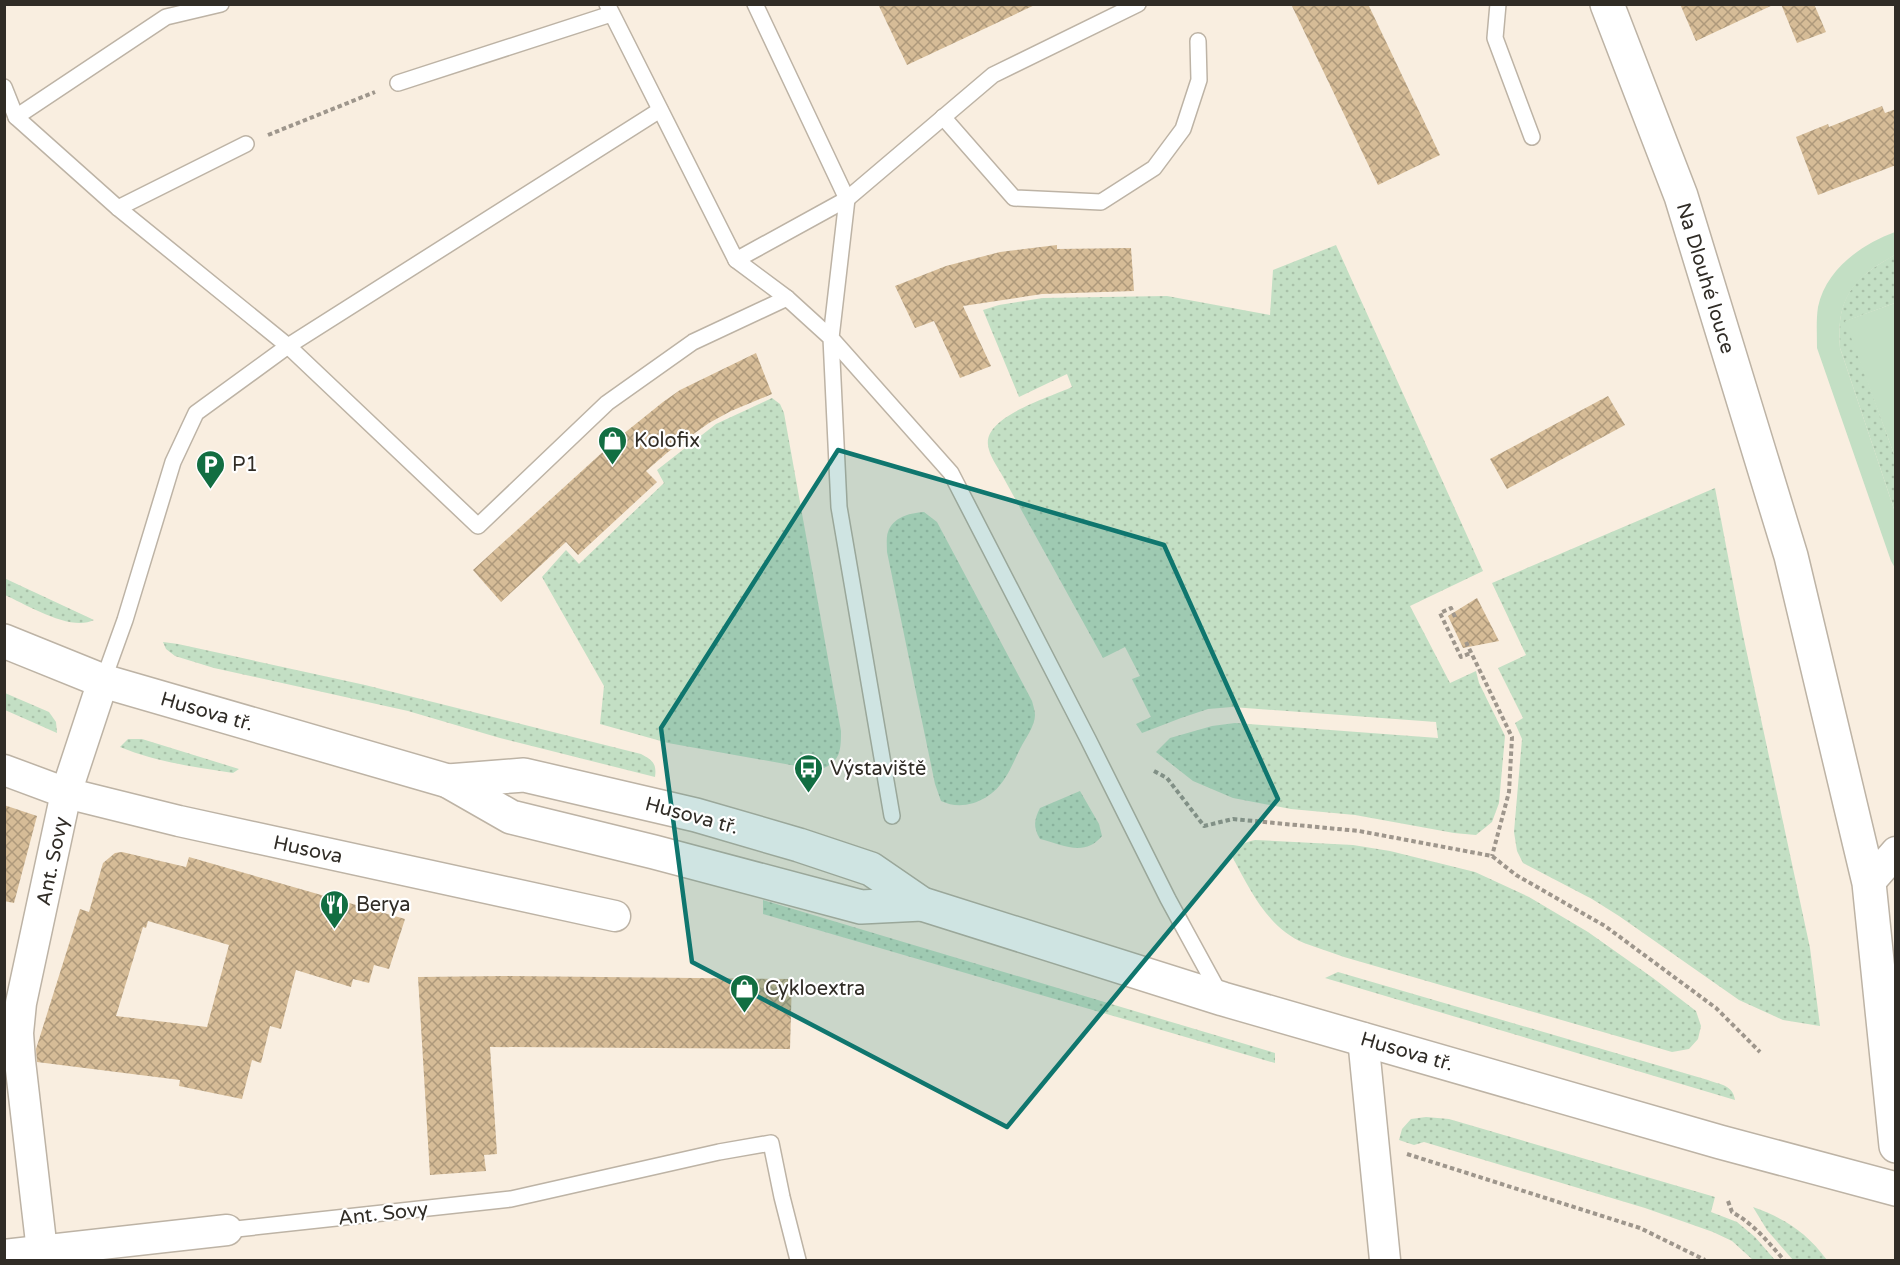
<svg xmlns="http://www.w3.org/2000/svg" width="1900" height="1265" viewBox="0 0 1900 1265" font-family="'Varela Round',sans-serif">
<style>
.grass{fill:url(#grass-dots)}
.garden{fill:#c3dfc4}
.building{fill:url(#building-cross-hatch);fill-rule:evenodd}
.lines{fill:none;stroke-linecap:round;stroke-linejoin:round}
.lane-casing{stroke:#bdb3a5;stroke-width:18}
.street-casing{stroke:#bdb3a5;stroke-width:33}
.secondary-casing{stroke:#bdb3a5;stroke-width:36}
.path{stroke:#9e968c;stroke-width:4;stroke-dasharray:4.5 3;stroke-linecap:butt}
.lane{stroke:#fff;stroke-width:15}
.street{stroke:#fff;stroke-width:30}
.secondary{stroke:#fff;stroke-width:33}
.marked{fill:#0f766e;fill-opacity:0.2;stroke:#0f766e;stroke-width:4.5;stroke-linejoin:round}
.labels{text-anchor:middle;stroke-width:4.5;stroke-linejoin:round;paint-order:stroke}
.street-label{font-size:20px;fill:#302c26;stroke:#fff}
.poi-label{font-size:20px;fill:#302c26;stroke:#fff;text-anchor:start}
</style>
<defs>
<pattern id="grass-dots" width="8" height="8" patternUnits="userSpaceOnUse" patternTransform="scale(1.5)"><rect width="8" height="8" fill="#c3dfc4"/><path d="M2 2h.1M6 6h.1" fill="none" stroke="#a8c0a8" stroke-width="1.8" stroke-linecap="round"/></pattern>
<pattern id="building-cross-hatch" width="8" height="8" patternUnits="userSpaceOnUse" patternTransform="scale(1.5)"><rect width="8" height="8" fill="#d6bc97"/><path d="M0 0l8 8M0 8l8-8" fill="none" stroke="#ae997b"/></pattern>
</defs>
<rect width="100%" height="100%" fill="#f9eee0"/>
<!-- grass -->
<g class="grass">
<path d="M1336 245 1483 571 1410 606 1450 683 1476 671 1479 683 1505 736 1499 803 1492 822 1476 835 1454 833 1355 815 1291 809 1233 798 1193 781 1156 752 1170 738 1212 726 1235 723 1438 738 1436 722 1232 707 1208 709 1181 718 1142 733 1136 724 1151 717 1132 679 1140 676 1125 647 1103 658 1002 475C997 466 989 455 988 445 984 416 1051 397 1072 387L1067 374 1019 397 983 310 999 305 1043 298 1167 296 1270 315 1273 270Z"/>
<path d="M1895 255V303L1846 321 1895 457V512L1840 348C1836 298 1852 278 1895 255Z"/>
<path d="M772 398 780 404 784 413 841 731C841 752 840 763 819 770L668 743 600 724 604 686 542 577 566 550 579 564 664 483 657 470 716 424Z"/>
<polygon points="1715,488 1743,635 1810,948 1820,1026 1783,1020 1739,1000 1619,916 1592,899 1523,863 1517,851 1514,832 1522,739 1515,723 1523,718 1498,668 1526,655 1492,583"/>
<path d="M924 512 937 522 1032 701C1033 705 1035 711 1035 715 1035 726 1025 739 1020 749 1015 759 1011 769 1005 778 992 800 964 812 941 801L935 784 887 552C887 546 886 537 888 532 893 517 910 513 924 512Z"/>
<path d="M4 578 94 620C71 632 27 605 5 595Z"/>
<path d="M163 642 178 644 365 685 641 754C652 760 657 763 655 777L500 738 408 711 214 668 175 656 166 649Z"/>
<polygon points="5,693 49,712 56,722 57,733 5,710"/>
<path d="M128 739H142L239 769 233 773C195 767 156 762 120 747Z"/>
<path d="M1080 791 1099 824 1102 836C1085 857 1063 845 1040 839 1033 827 1034 820 1040 808Z"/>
<path d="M1255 840 1353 845 1390 851 1475 872 1529 897 1588 932 1653 978 1696 1011 1701 1026 1698 1039 1689 1049 1672 1052 1344 957C1331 952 1317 948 1304 943 1268 928 1250 890 1233 858V852C1239 845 1246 842 1255 840Z"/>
<polygon points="763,900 1275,1053 1275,1063 763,914"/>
<path d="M1338 972 1708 1080C1721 1085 1733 1085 1735 1100L1325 978Z"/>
<polygon points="1426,1117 1449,1119 1715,1197 1711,1212 1737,1222 1755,1237 1775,1260 1753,1260 1732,1241 1713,1232 1645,1208 1424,1142 1414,1145 1399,1140 1402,1129 1411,1119"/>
<path d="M1753 1207C1786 1219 1806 1232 1827 1260H1793L1767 1230Z"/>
</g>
<!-- garden -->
<g class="garden">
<path d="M1895 232V255C1853 278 1836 298 1840 348L1895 512V568L1891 561 1817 348C1817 335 1816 320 1818 307 1826 269 1862 244 1895 232Z"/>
<polygon points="1895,303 1896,303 1895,457 1845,321"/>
</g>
<!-- building -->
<g class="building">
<polygon points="878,4 1037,4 907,65"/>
<polygon points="1291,4 1368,4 1440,155 1378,185"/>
<polygon points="1680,4 1775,4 1696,41"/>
<polygon points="1781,4 1814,4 1826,32 1797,43"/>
<polygon points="1882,106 1885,113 1896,109 1896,165 1818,195 1796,137 1828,124 1829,127"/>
<polygon points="1057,245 1057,249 1131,248 1134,291 1042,294 963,306 991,366 960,378 934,321 915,328 895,286 946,266 1000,252"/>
<polygon points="756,353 772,394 731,411 709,423 668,452 646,471 657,482 578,555 566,542 501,602 473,570 617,439 663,402 680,390"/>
<polygon points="1608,396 1625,425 1507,489 1490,459"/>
<polygon points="1477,598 1499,641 1463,648 1448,616"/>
<polygon points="4,805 37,816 14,903 4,901"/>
<path d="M122 852 186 867 189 857 405 919 389 969 374 965 369 983 353 979 351 987 296 970 281 1029 270 1026 261 1063 252 1060 242 1099 179 1086 180 1080 37 1062 36 1049 80 909 89 912 103 863 115 853ZM148 921 229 945 207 1027 116 1016 143 927 146 928Z"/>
<polygon points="506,976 792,979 790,1049 490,1047 497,1154 484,1155 486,1171 430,1175 418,977"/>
</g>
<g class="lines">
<defs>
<g id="lane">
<polyline points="607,4 736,260 787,298 831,338 839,507 892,816"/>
<polyline points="755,4 847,199 831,338 951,473 1088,739 1168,899 1221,996"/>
<polyline points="1498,4 1495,38 1532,137"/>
<polyline points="398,83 611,14"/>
<polyline points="4,87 16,117 118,208 288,346 478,526 607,403 693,342 787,298"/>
<polyline points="16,117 166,17 221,4"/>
<polyline points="943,117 1014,198 1101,202 1154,168 1183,129 1199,80 1198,41"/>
<polyline points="118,208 246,144"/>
<polyline points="736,260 847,199 993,75 1138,4"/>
<polyline points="103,681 125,620 173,462 196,413 288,346 660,110"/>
<polyline points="227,1230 511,1199 719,1152 771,1143 782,1197 798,1260"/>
</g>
<g id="street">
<polyline points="4,770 66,793 179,821 615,916"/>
<polyline points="1869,883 1896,852"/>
<polyline points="1363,1038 1385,1260"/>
<polyline points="42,1251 20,1061 18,1033 21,1003 66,793 103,681"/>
<polyline points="4,1255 227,1230"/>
</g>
<g id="secondary">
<polyline points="1607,4 1681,196 1791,556 1869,883 1896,1146"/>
<polyline points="4,641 103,681 448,781 511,817 654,852 861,907 922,904"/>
<polyline points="448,781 524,775 696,815 799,845 871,869 922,904 1223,999 1720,1142 1896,1189"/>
</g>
</defs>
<!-- lane casing -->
<use href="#lane" class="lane-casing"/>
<!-- street casing -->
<use href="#street" class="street-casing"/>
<!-- secondary casing -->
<use href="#secondary" class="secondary-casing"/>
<!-- path -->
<g class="path">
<polyline points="268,135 375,92"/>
<polyline points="1455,617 1451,608 1440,613 1461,657 1471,653"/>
<polyline points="1466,642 1512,737 1509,792 1492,856"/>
<polyline points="1154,771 1167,778 1204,826 1233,819 1359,831 1492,856 1516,875 1605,926 1716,1008 1760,1052"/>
<polyline points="1407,1154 1640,1228 1705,1260"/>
<path d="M1728 1201 1732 1212C1754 1224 1768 1242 1784 1260"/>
</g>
<!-- lane -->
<use href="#lane" class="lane"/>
<!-- street -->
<use href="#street" class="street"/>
<!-- secondary -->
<use href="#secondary" class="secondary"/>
</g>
<!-- marked area -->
<path class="marked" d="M838 450 1164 545 1278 799 1007 1127 692 962 661 728Z"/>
<!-- icons -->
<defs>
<symbol id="shop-pin" viewBox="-11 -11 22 30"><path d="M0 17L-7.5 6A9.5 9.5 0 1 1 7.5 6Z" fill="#126e42" stroke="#fff"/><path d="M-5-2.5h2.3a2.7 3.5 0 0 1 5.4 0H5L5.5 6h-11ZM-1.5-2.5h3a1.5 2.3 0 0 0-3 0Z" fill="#fff"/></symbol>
<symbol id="parking-pin" viewBox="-11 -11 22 30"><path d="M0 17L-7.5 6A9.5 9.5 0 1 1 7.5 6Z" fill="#126e42" stroke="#fff"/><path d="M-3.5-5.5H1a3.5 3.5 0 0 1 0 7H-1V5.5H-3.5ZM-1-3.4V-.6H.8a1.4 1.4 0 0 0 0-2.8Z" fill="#fff"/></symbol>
<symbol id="bus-pin" viewBox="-11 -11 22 30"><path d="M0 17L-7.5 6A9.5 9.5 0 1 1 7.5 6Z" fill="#126e42" stroke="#fff"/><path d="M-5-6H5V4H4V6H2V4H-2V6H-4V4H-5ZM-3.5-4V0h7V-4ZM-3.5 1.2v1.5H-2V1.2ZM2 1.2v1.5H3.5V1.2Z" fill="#fff"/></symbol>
<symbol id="restaurant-pin" viewBox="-11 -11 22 30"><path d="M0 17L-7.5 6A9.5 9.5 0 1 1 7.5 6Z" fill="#126e42" stroke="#fff"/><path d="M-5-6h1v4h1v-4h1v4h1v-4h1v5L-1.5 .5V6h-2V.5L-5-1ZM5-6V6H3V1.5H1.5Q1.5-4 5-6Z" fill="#fff"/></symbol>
</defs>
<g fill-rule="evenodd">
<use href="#shop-pin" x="596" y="424" width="33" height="45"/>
<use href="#parking-pin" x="194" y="448" width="33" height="45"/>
<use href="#bus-pin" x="792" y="752" width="33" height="45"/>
<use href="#restaurant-pin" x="318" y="888" width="33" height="45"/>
<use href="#shop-pin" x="728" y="972" width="33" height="45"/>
</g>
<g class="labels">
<!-- street labels -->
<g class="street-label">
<text transform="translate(1706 278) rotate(73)" y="7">Na Dlouhé louce</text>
<text transform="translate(207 711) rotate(16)" y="7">Husova tř.</text>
<text transform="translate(692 815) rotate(15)" y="7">Husova tř.</text>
<text transform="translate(308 849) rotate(12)" y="7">Husova</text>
<text transform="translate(52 861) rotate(-78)" y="7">Ant. Sovy</text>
<text transform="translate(1407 1051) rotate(16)" y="7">Husova tř.</text>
<text transform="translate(383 1213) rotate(-6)" y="7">Ant. Sovy</text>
</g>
<!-- poi labels -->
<g class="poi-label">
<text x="634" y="447">Kolofix</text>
<text x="232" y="471">P1</text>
<text x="830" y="775">Výstaviště</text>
<text x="356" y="911">Berya</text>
<text x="765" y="995">Cykloextra</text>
</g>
</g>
<!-- border -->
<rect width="1900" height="1265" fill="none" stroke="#302c26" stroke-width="12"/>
</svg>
